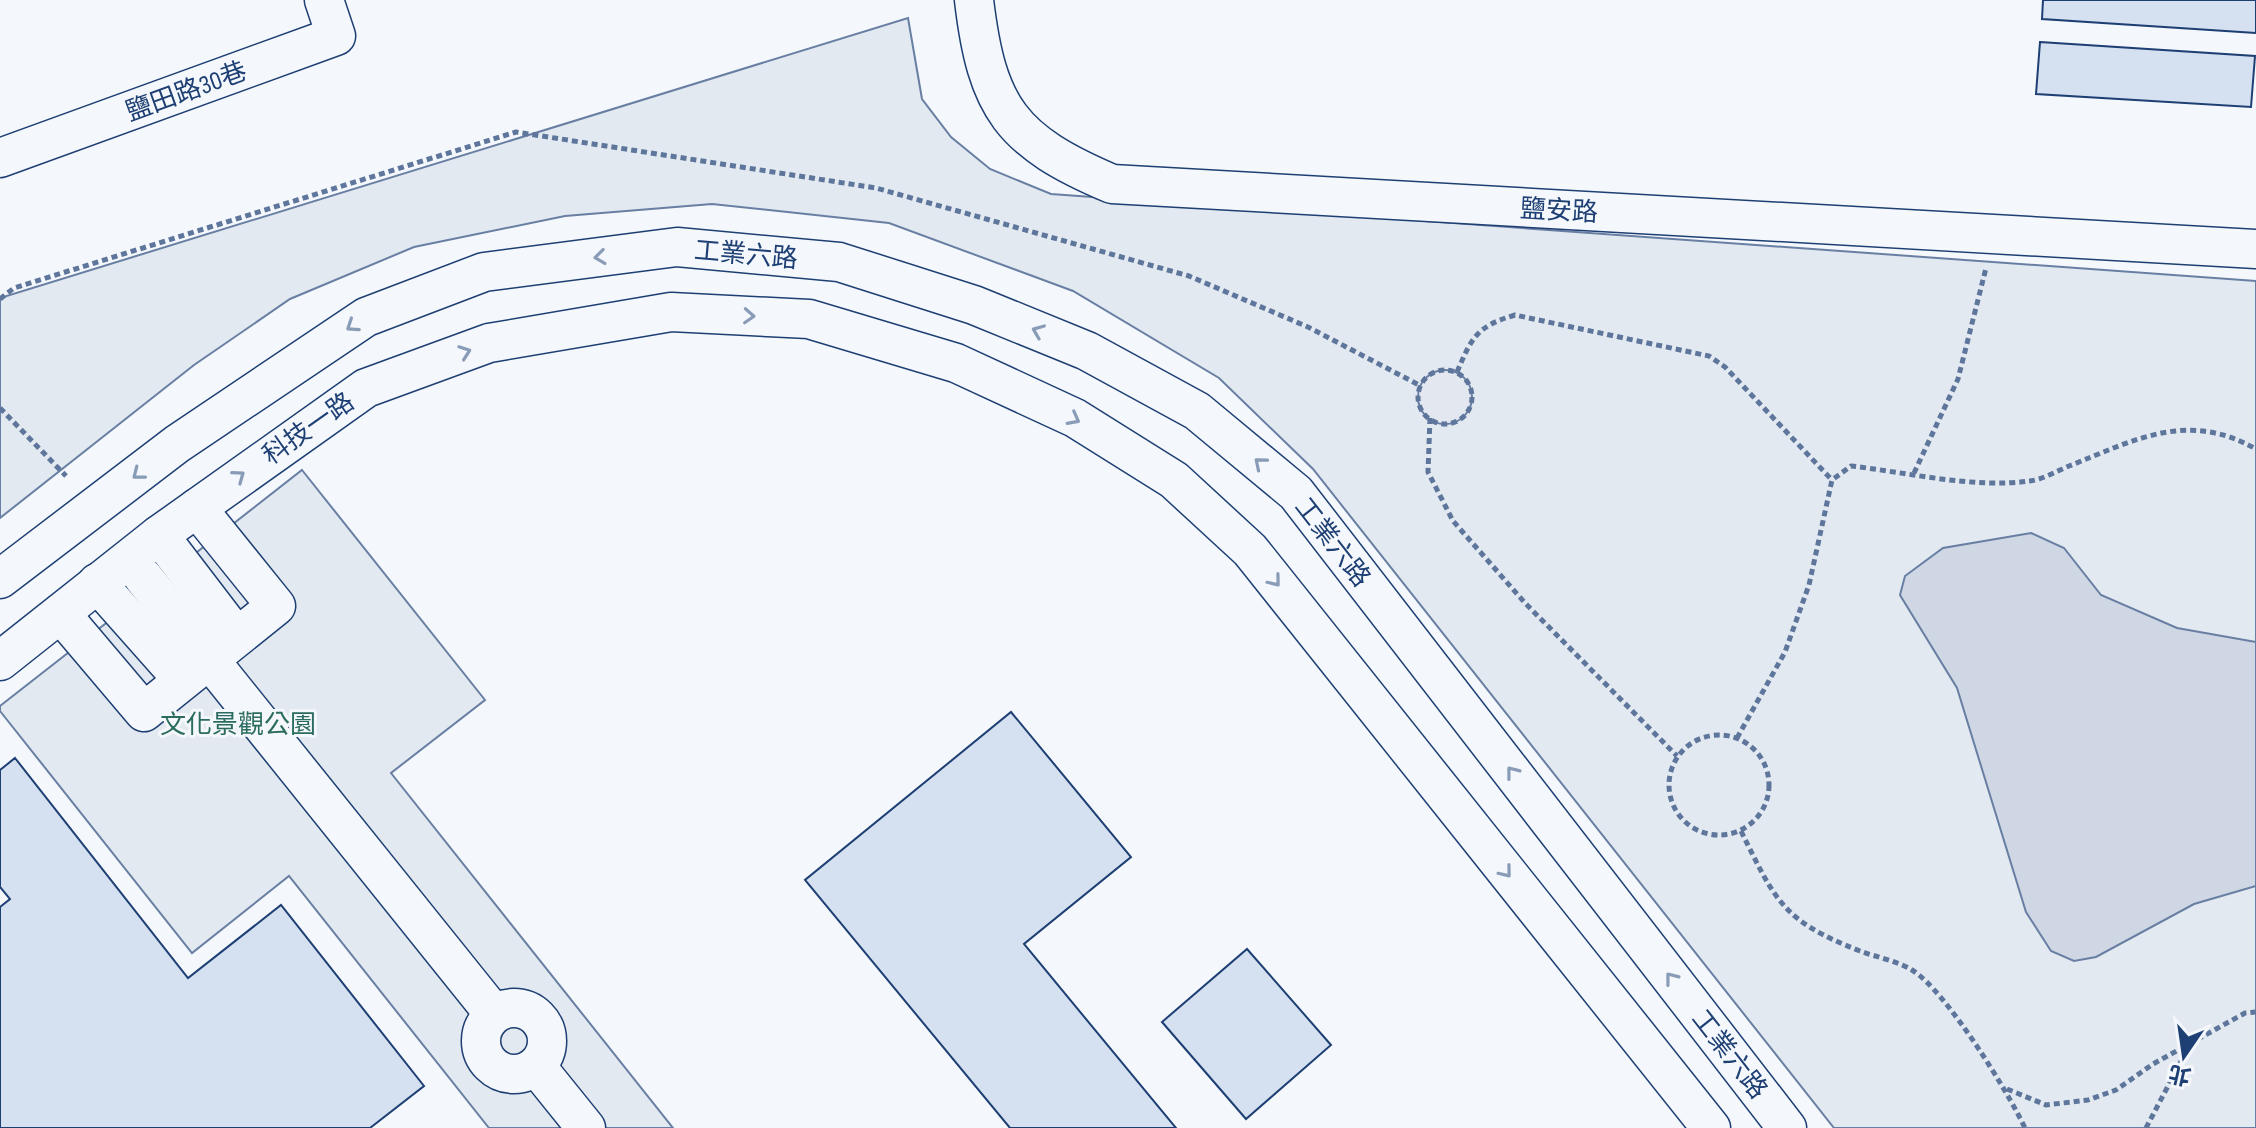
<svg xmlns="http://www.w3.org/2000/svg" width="2256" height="1128" viewBox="0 0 2256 1128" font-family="'Sofia Sans Condensed','Noto Sans TC',sans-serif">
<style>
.green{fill:#e3e9f0;stroke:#687fa3;stroke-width:2}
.parking{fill:#e3e8f0;stroke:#687fa3;stroke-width:2}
.water{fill:#cfd7e4;stroke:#687fa3;stroke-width:2}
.building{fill:#d5e0f0;stroke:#1d3f73;stroke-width:2}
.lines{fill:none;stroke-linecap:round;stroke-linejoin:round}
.minor-casing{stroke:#1d3f73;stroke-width:41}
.path{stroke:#5e769c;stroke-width:5;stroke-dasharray:6 4;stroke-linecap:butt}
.minor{stroke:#f4f7fb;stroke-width:38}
.oneway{stroke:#889bb7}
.labels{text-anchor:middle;stroke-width:6;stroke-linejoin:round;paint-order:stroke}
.street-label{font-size:26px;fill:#1d3f73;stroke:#f4f7fb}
.park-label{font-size:26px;fill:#2c6c60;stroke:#f4f7fb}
</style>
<rect width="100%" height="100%" fill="#f4f7fb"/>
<!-- green -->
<g class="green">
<polygon points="908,18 922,99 951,137 990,169 1051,194 2256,281 2256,1128 1834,1128 1313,469 1219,378 1073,291 889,223 712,204 565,216 414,247 290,299 194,365 0,518 0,298"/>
<polygon points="302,470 485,700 391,773 673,1128 489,1128 289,876 192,953 0,711 0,706"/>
</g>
<!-- parking -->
<circle class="parking" cx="1445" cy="397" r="27"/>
<!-- water -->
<polygon class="water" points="2031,533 2064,548 2101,595 2177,628 2256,642 2256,886 2194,904 2096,957 2074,961 2051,951 2026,912 1957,688 1900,595 1905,576 1943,548"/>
<!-- building -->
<g class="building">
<polygon points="2043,0 2256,0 2256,33 2042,19"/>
<polygon points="2040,42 2255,56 2251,107 2036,94"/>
<polygon points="1011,712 1131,857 1024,944 1176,1128 1010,1128 805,880"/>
<polygon points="15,758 188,978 281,905 424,1086 370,1128 0,1128 0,907 10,899 0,887 0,770"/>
<polygon points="1247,949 1331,1045 1246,1119 1162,1022"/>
</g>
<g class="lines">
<defs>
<g id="minor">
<path d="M974 0C987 109 1011 141 1112 184L2256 249"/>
<polyline points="0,158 336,36 324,0"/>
<polyline points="159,535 237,637"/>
<polyline points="143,577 494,1014"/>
<polyline points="0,579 177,444 366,317 484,272 677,247 839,262 974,305 1087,351 1197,411 1296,493 1787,1128"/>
<polyline points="97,583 183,680"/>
<polyline points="61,614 144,712 276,606 197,508"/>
<polyline points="0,661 159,535 366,388 489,343 671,312 809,319 956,363 1075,418 1174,480 1250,550 1711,1128"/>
<circle cx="514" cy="1041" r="33"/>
<polyline points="536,1066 586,1128"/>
</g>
</defs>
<!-- minor casing -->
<use href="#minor" class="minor-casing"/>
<!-- path -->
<g class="path">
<polyline points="0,299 14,288 516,132 876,188 1189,276 1308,327 1421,386"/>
<circle cx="1445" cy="397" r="27"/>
<path d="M1457 372C1472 337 1477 326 1515 315L1709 356 1725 367 1832 480"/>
<polyline points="0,408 66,476"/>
<polyline points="1430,418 1428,472 1453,521 1526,604 1677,756"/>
<polyline points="1914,473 1958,379 1986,268"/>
<circle cx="1719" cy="785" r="50"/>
<path d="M1737 738 1785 652 1809 585 1832 480 1851 466C1905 472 1975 489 2029 481 2042 480 2057 471 2069 466 2135 440 2187 410 2256 449"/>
<path d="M1741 831C1776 902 1783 921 1860 951 1876 957 1897 961 1912 970 1946 991 2007 1090 2025 1128"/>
<polyline points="2007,1089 2046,1105 2088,1100 2116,1090 2153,1064 2245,1013 2256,1012"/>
<polyline points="2146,1128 2188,1048"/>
</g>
<!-- minor -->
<use href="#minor" class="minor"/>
</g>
<!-- one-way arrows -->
<defs><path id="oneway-chevron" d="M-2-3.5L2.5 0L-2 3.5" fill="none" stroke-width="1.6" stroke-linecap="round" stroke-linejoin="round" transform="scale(2)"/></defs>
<g class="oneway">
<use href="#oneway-chevron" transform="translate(600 257) rotate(173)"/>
<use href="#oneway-chevron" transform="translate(749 316) rotate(3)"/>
<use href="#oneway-chevron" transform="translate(352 326) rotate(146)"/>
<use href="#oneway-chevron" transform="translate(1038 331) rotate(-158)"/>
<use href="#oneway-chevron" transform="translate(465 352) rotate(-20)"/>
<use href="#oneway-chevron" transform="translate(1074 419) rotate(28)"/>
<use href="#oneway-chevron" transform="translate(1260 463) rotate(-140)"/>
<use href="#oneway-chevron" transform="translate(138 474) rotate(142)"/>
<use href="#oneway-chevron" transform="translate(239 476) rotate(-36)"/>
<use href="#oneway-chevron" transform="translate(1275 581) rotate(51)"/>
<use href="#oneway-chevron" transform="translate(1512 772) rotate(-128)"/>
<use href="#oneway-chevron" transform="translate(1506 872) rotate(51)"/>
<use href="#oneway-chevron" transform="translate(1671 978) rotate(-128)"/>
</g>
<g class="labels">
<!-- street labels -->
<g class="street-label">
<text transform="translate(186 91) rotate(-20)" y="9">鹽田路30巷</text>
<text transform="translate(1559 210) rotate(3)" y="9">鹽安路</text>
<text transform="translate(746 254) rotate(5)" y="9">工業六路</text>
<text transform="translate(308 428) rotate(-35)" y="9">科技一路</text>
<text transform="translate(1333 542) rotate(52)" y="9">工業六路</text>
<text transform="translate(1730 1054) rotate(52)" y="9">工業六路</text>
</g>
<!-- park labels -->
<g class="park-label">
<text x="238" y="733">文化景觀公園</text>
</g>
</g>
<!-- north arrow -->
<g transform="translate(2184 1056) rotate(193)" stroke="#f4f7fb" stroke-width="6" paint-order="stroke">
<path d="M0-6L14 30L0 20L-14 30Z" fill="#1d3f73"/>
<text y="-12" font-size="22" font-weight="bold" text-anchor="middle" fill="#1d3f73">北</text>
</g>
</svg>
